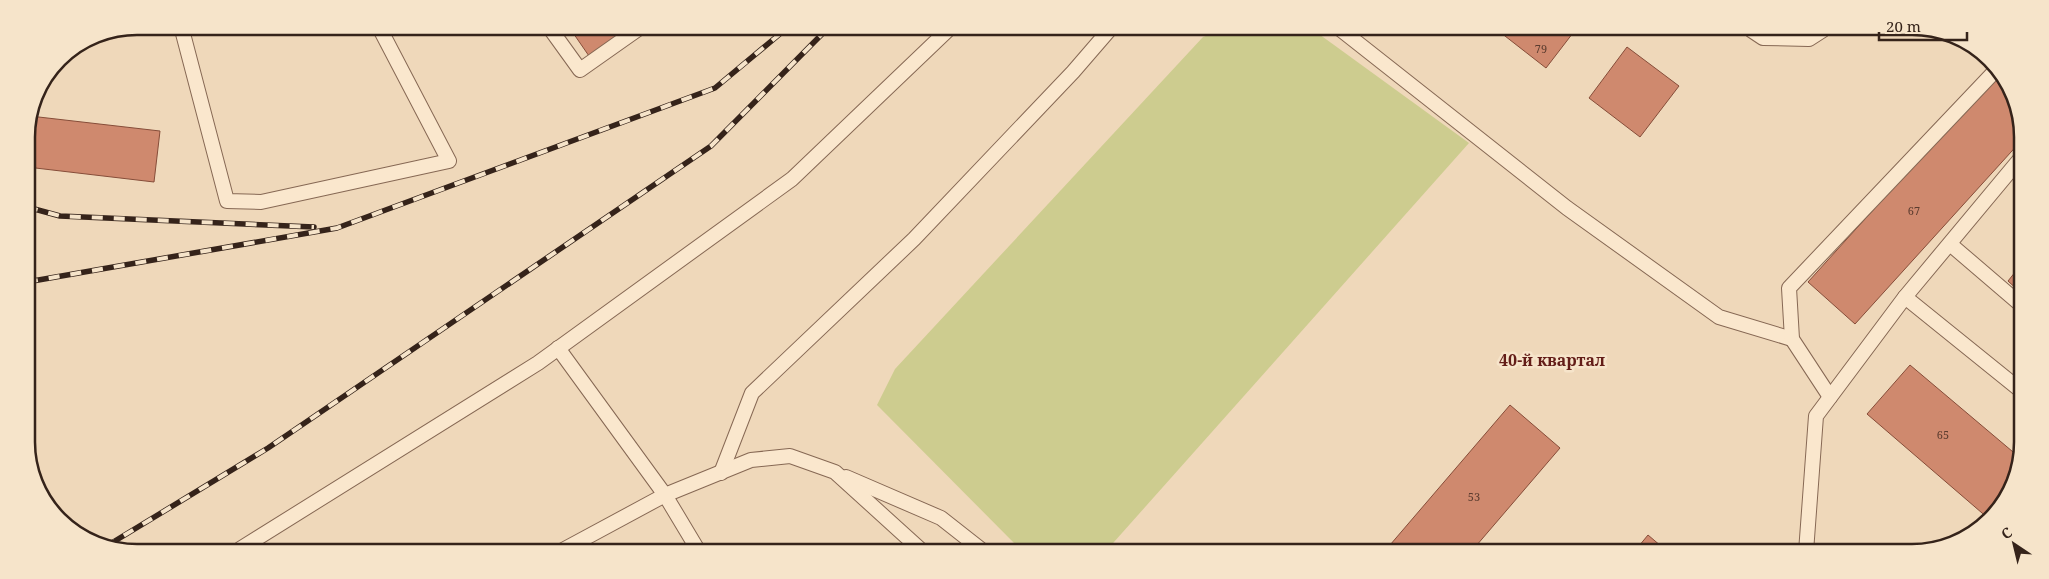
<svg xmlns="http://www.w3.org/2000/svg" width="2049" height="579" viewBox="0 0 2049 579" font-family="'Noto Serif',serif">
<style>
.green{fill:#cdcc8f}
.building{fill:#cf896e;stroke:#864d39}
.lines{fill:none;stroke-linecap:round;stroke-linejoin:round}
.service-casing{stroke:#866854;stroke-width:16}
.service{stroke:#fae7cd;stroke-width:14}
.rail-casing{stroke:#35231a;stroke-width:5.5}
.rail{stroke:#f6e4ca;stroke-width:4;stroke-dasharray:11;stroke-linecap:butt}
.labels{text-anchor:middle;stroke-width:5;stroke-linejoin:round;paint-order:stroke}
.number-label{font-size:11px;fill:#5c3c2f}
.quarter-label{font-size:16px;font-weight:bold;fill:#631d18;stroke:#f6e4ca}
.rim{fill:none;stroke:#35231a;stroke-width:2.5}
</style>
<rect width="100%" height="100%" fill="#efd8ba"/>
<!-- green -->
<polygon class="green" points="1228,28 1312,29 1469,143 1106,551 1022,551 877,405 895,369 1203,37"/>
<!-- building -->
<g class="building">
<polygon points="569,27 630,27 589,56"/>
<polygon points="1496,29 1576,29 1546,68"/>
<polygon points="1627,47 1679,86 1640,137 1589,98"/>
<polygon points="1998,72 2021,116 2021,141 1855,324 1808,282"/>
<polygon points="30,116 160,131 154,182 27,167 26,130"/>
<polygon points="2020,266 2020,292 2008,281"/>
<polygon points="1910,365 2019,457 2019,471 1989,519 1867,414"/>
<polygon points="1510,405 1560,448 1476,546 1482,552 1384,552"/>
<polygon points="1648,535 1668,552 1634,552"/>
</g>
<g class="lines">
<defs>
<g id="service">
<polyline points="181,26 227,201 261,202 449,161 379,27"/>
<polyline points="549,27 580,70 641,27"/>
<polyline points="1340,29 1567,208 1719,317 1792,339"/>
<polyline points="1751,30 1763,38 1809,39 1823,30"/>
<polyline points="1950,244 2020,304"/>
<polyline points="1905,297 2019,389"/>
<polyline points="558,348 665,495 698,550"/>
<polyline points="1830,397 1792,339 1789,288 1996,70"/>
<polyline points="721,473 752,393 914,239 1073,72 1111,28"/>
<polyline points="846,477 941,518 983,551"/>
<polyline points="240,549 538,363 792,179 950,28"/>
<polyline points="563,550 665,495 751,460 790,456 835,472 922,551"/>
<polyline points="1806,552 1816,416 1905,297 2020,159"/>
</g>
</defs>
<!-- service casing -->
<use href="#service" class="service-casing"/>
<!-- service -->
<use href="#service" class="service"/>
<defs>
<g id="rail">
<polyline points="27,207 60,216 314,227"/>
<polyline points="27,282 337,228 715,88 787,28"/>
<polyline points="105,547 268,448 711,146 828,28"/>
</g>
</defs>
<!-- rail casing -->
<use href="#rail" class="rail-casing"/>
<!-- rail -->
<use href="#rail" class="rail"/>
</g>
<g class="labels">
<!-- number labels -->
<g class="number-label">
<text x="1541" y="53">79</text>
<text x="1914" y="215">67</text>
<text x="1943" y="439">65</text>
<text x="1474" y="501">53</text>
</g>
<!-- quarter labels -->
<g class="quarter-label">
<text x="1552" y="366">40-й квартал</text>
</g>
</g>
<!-- crop -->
<path d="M0 0H2049V579H0ZM137 35H1912A102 102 0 0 1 2014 137V442A102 102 0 0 1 1912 544H137A102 102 0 0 1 35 442V137A102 102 0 0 1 137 35Z" fill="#f6e4ca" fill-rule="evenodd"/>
<path class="rim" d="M137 35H1912A102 102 0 0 1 2014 137V442A102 102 0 0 1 1912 544H137A102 102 0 0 1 35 442V137A102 102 0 0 1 137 35Z"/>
<!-- north arrow -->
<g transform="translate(2014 544) rotate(325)" stroke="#f6e4ca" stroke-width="4" paint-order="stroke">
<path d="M0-4L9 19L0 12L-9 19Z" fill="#35231a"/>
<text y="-8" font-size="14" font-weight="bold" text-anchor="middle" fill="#35231a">С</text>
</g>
<!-- scale -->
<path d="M1879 32v8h88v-8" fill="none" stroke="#35231a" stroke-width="2.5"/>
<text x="1886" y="32" font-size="15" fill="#35231a" stroke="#f6e4ca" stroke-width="4" paint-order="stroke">20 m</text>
</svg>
